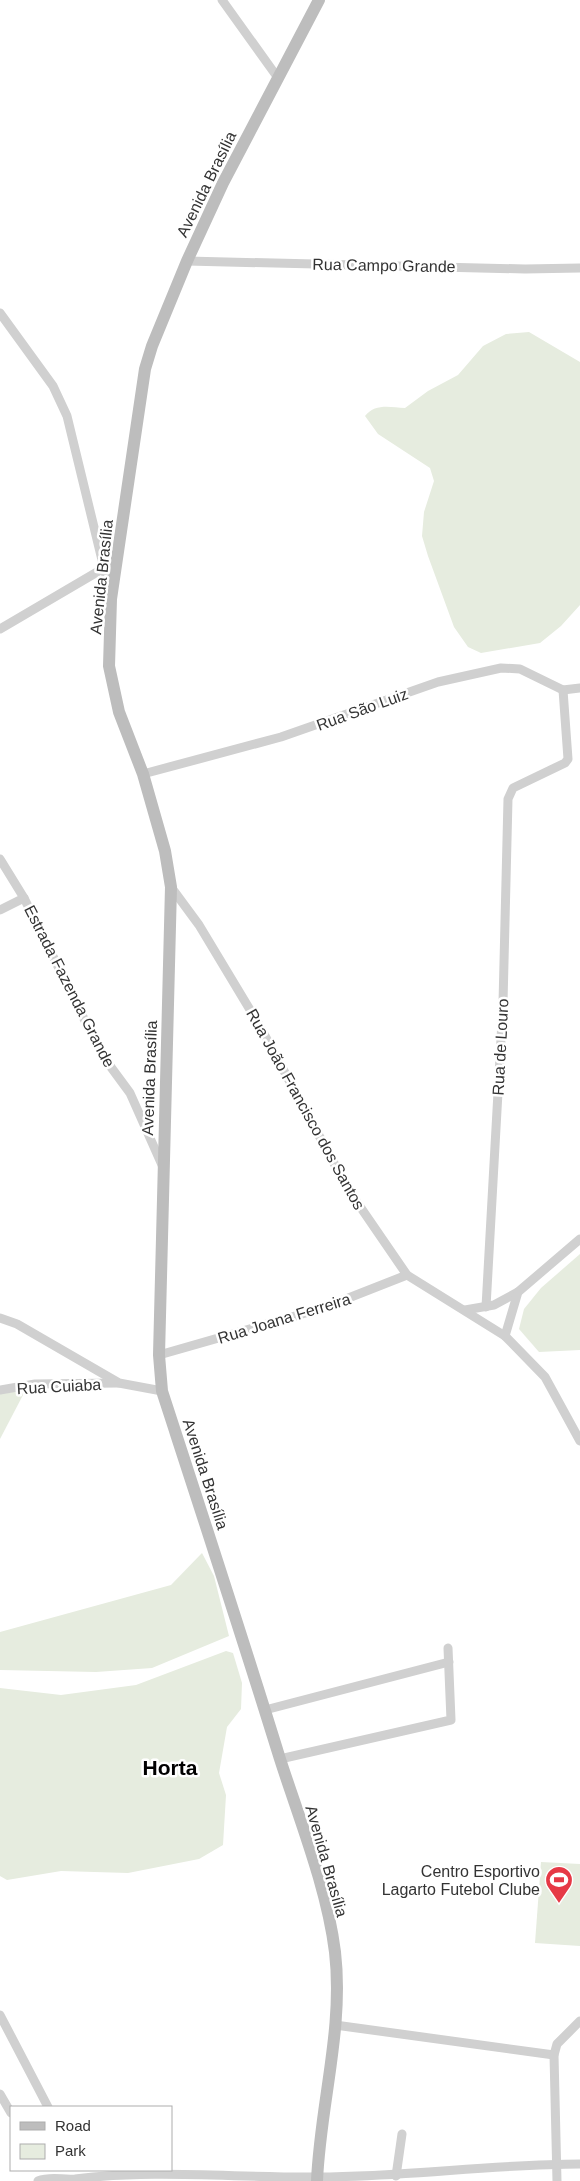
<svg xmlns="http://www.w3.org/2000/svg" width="580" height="2181" viewBox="0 0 580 2181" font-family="Arial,sans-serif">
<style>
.green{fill:#e6ecdf}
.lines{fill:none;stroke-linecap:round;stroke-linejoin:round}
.minor{stroke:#d0d0d0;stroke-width:9}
.secondary{stroke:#bdbdbd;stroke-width:12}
.labels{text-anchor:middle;stroke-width:5;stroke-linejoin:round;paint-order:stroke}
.street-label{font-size:16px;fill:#333;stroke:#fff}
.poi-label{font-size:16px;fill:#333;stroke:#fff;text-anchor:end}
.district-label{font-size:21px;font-weight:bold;fill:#000;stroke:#fff}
</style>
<rect width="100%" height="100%" fill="#fff"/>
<!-- green -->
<g class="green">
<path d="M529 332 580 362V605L561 626 540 643 481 653 468 647 454 627 428 556 422 536 424 512 434 481 430 468 378 434 365 416C375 403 390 407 405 408L428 391 458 375 483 346 506 334Z"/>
<polygon points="580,1254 580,1350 539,1352 519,1329 524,1309 541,1288"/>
<polygon points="21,1389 23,1395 0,1439 0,1394"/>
<polygon points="202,1553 214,1576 229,1636 152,1668 96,1672 0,1670 0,1632 171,1585"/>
<polygon points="226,1651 233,1653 242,1683 241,1709 227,1727 219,1773 226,1795 223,1845 199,1859 128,1873 61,1871 7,1880 0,1876 0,1688 61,1695 136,1685"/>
<polygon points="541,1862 580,1864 580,1946 535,1943"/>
</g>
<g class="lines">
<!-- minor -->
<g class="minor">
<polyline points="222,0 278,78"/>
<polyline points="187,261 525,269 580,268"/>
<polyline points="0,313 53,386 67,416 110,593"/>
<polyline points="0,629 104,568"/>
<polyline points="143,774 281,737 438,682 501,668 520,669 563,690 580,688"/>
<polyline points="0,859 24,898 102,1055 130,1093 162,1165"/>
<polyline points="171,887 199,925 258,1023 348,1189 407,1275 505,1336 545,1377 580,1441"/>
<polyline points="0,910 24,898"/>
<polyline points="486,1307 503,1003 508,799 513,788 565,763 568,759 563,690"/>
<polyline points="465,1310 494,1305 518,1292"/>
<polyline points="0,1318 17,1324 119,1383 162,1391"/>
<polyline points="505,1336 518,1292 580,1239"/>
<polyline points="159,1355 323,1308 407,1275"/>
<polyline points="0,1390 35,1384 118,1383"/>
<polyline points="265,1710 449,1662"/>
<polyline points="280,1759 451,1720 448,1648"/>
<polyline points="0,2015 48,2107"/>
<polyline points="335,2025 554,2055"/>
<polyline points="0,2094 11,2113"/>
<polyline points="396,2176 402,2134"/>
<path d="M38 2181C50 2176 62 2180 75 2179 156 2169 237 2178 318 2177 406 2177 493 2164 580 2164"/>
<polyline points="557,2181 554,2055 557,2044 580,2021"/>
</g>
<!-- secondary -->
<path class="secondary" d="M317 2181C320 2105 344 2029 335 1952 327 1888 300 1821 280 1759 242 1636 202 1514 162 1391L159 1355 171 887 165 851 143 774 119 712 109 666 111 599 145 369 152 346 187 261 223 183 319 0"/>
</g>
<!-- icons -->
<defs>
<symbol id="stadium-pin" viewBox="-11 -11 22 30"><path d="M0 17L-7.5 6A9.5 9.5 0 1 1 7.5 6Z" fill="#e63946" stroke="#fff"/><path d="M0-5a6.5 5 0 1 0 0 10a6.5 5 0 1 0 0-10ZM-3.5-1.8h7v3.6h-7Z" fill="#fff"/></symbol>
</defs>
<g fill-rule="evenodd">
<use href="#stadium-pin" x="543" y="1864" width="32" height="43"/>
</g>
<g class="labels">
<!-- street labels -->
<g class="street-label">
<text transform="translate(206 184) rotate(-64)" y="6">Avenida Brasília</text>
<text transform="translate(384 265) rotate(1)" y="6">Rua Campo Grande</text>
<text transform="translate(101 577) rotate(-84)" y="6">Avenida Brasília</text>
<text transform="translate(362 709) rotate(-20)" y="6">Rua São Luiz</text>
<text transform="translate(70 986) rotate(63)" y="6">Estrada Fazenda Grande</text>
<text transform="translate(500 1047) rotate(-87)" y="6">Rua de Louro</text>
<text transform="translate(149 1078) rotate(-88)" y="6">Avenida Brasília</text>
<text transform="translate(306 1109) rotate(61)" y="6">Rua João Francisco dos Santos</text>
<text transform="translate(284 1318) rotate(-17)" y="6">Rua Joana Ferreira</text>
<text transform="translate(59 1386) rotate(-3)" y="6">Rua Cuiaba</text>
<text transform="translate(206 1474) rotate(72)" y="6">Avenida Brasília</text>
<text transform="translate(327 1861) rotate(74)" y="6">Avenida Brasília</text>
</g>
<!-- poi labels -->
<g class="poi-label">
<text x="540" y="1877">Centro Esportivo<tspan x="540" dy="18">Lagarto Futebol Clube</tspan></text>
</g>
<!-- district labels -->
<g class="district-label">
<text x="170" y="1775">Horta</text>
</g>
</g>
<!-- legend -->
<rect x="10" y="2106" width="162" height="65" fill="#ffffff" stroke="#adadad"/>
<rect x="20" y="2122" width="25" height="8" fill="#bdbdbd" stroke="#adadad"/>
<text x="55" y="2131" font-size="15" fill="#333333">Road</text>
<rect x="20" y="2144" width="25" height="15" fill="#e6ecdf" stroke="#adadad"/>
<text x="55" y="2156" font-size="15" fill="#333333">Park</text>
</svg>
